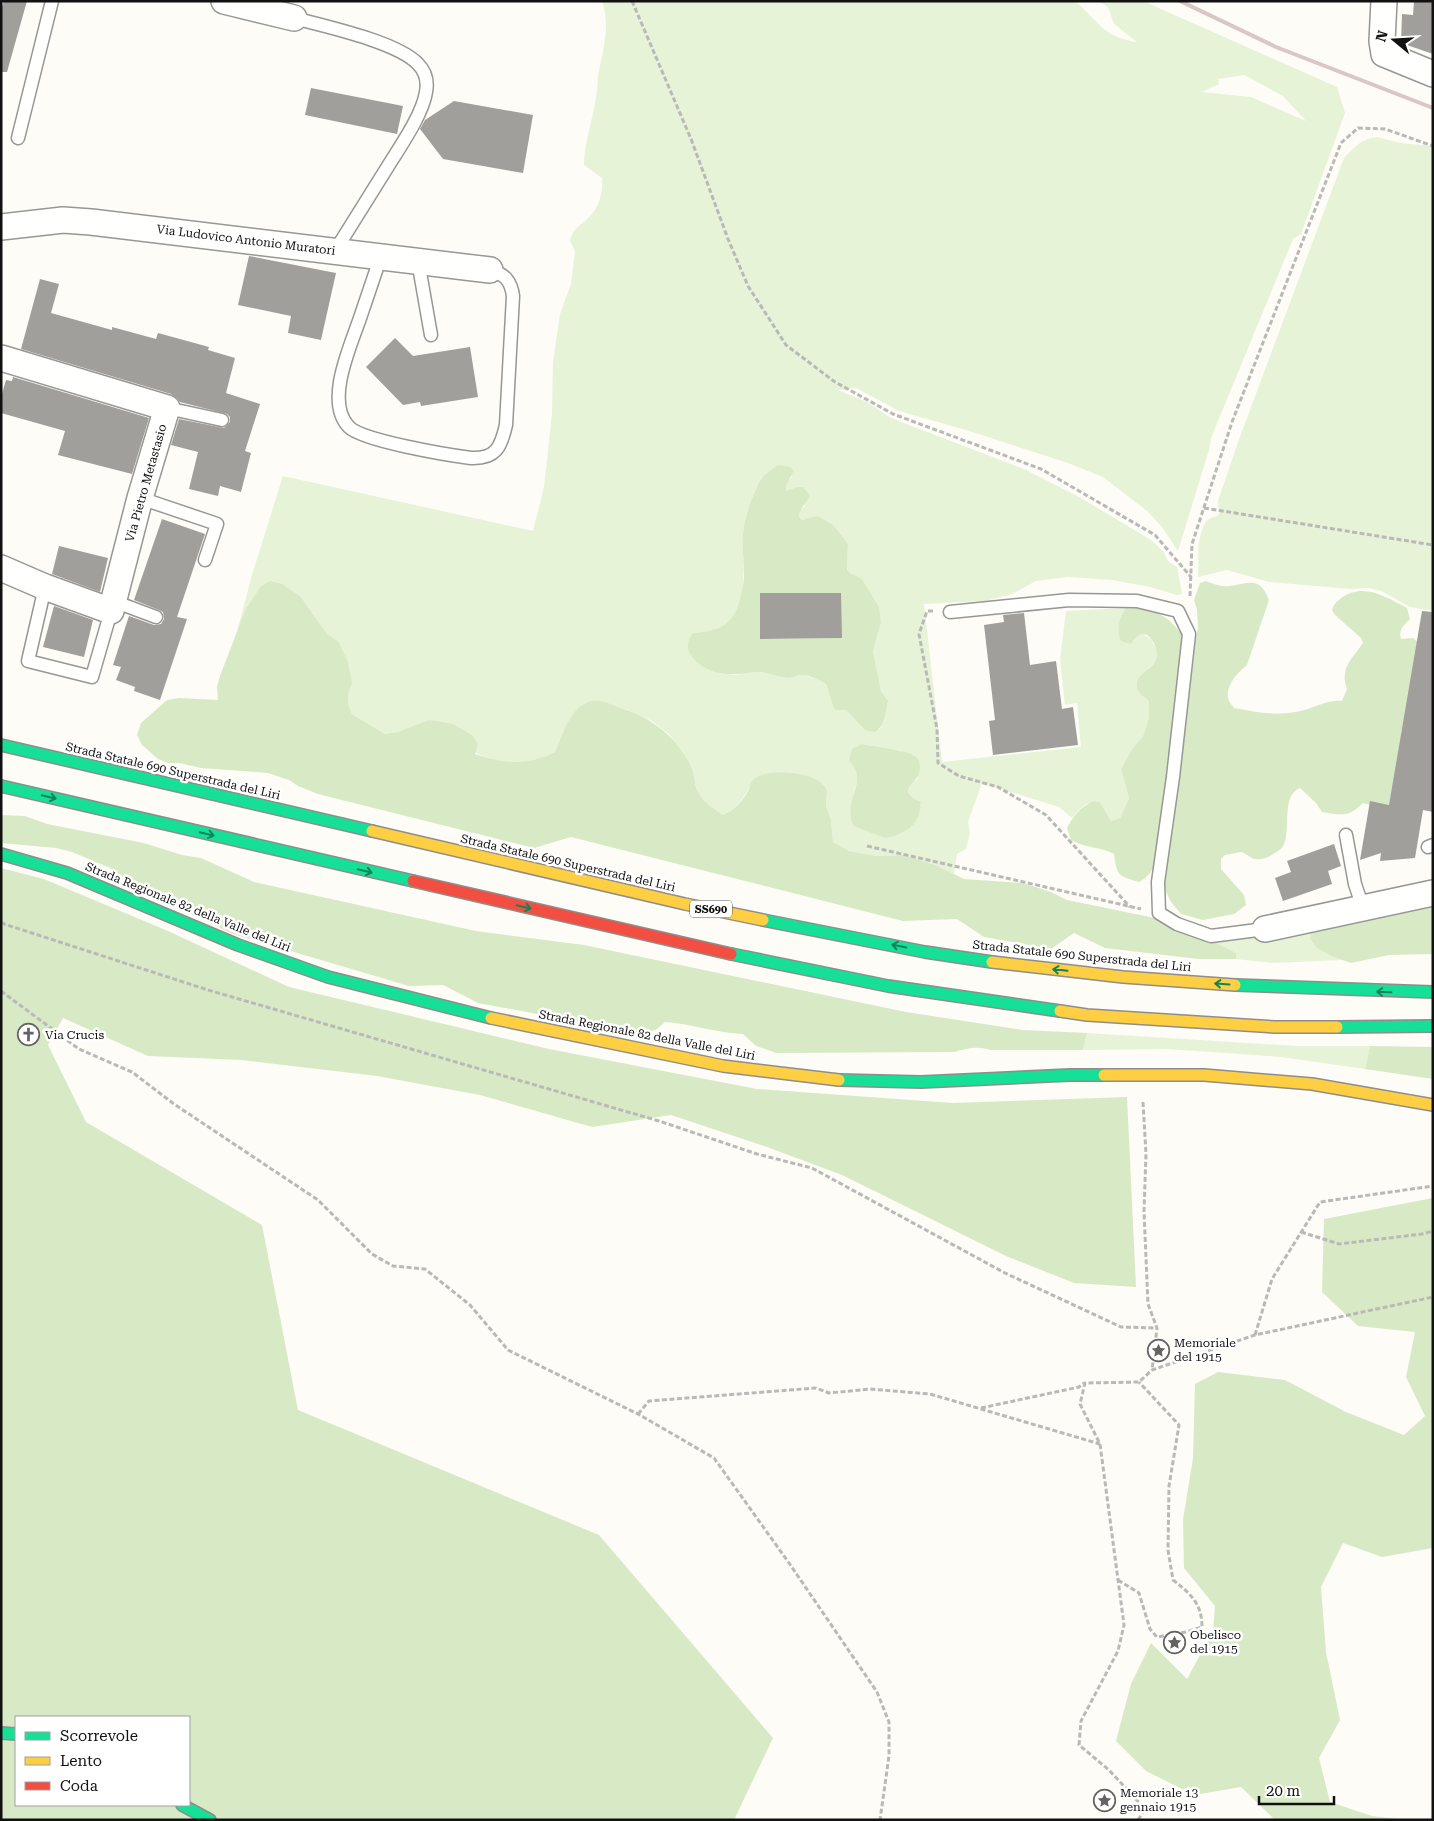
<svg xmlns="http://www.w3.org/2000/svg" width="1434" height="1821" viewBox="0 0 1434 1821" font-family="'Roboto Serif',serif">
<style>
.green{fill:#e7f3d7;fill-rule:evenodd}
.forest{fill:#d8eac5;fill-rule:evenodd}
.building{fill:#a19f9c}
.lines{fill:none;stroke-linecap:round;stroke-linejoin:round}
.lane-casing{stroke:#979795;stroke-width:15}
.street-casing{stroke:#979795;stroke-width:28}
.fast-casing{stroke:#8e8d8b;stroke-width:14}
.slow-casing{stroke:#8e8d8b;stroke-width:14}
.jam-casing{stroke:#8e8d8b;stroke-width:14}
.path{stroke:#b9b9b8;stroke-width:3;stroke-dasharray:5 2.5;stroke-linecap:butt}
.lane{stroke:#fffffe;stroke-width:12}
.street{stroke:#fffffe;stroke-width:25}
.fast{stroke:#16e098;stroke-width:11}
.slow{stroke:#ffcf43;stroke-width:11}
.jam{stroke:#f24e42;stroke-width:11}
.rail{stroke:#d9c6c7;stroke-width:4}
.oneway{stroke:#14835b}
.labels{text-anchor:middle;stroke-width:5;stroke-linejoin:round;paint-order:stroke}
.shield{fill:#fff;stroke:#585858;stroke-width:1}
.shield-label{font-size:11px;font-weight:bold;fill:#111}
.street-label{font-size:12px;fill:#111;stroke:#fff}
.poi-label{font-size:12px;fill:#111;stroke:#fff;text-anchor:start}
</style>
<rect width="100%" height="100%" fill="#fdfcf7"/>
<!-- green -->
<g class="green">
<path d="M602 1H1075C1099 21 1102 37 1137 42L1114 24 1108 7 1098 1H1143L1337 87 1345 113 1301 234 1293 239 1211 438 1209 450 1178 551 1162 527 1147 511 1103 477 1068 463 966 430 899 411 856 388 838 390 867 402 891 418 1024 469 1081 498 1151 540 1163 551 1168 561 1177 567 1182 594 1177 595 1150 587 1112 580 1067 577 1036 581 1012 594 985 601 924 604 942 762 1081 747 1077 703 1065 705 1060 660 1066 611 1126 608 1123 613 1136 635 1141 633 1151 639 1158 654 1157 660 1141 675 1138 691 1149 702V718L1143 736 1132 749 1121 769 1129 798 1120 818 1111 821 1100 802C1088 799 1079 809 1072 818L1059 807 982 783 968 822 970 833 966 849 957 854 954 874 936 865 904 855 877 856 849 851 833 842 831 820 826 806 827 790 752 781C746 796 737 808 723 815L713 809 704 800 697 792 692 767 669 734 652 721 628 710 605 703 573 714 555 752C499 778 472 752 429 720L397 732 385 734 352 714 348 704V694L351 683 338 641 327 634 301 597 261 586 246 608 234 643 252 575 283 476 533 531 544 487 552 413 553 362 560 314 571 284 575 251 570 241C574 226 581 226 590 216 600 206 603 191 602 178L584 165C584 142 593 120 596 97 598 88 597 79 599 70 604 48 610 24 602 1ZM1244 75 1283 96 1306 121 1251 97 1202 92 1219 84 1218 79ZM792 476 785 486 786 491 797 487 805 506 800 510 799 515 802 520 848 544 847 568 850 573 861 578 881 623 873 651 881 691 888 701 885 720 880 729 865 730 846 710 833 706 826 684 817 679 800 674 791 678 774 674 757 672 735 675 718 673 693 633C705 632 716 631 726 624 748 611 743 561 743 540 742 522 751 504 756 487ZM862 744 885 749 901 750 918 778C904 791 906 794 921 803L917 819 901 833 853 795 858 779 857 768Z"/>
<path d="M1377 137 1400 143 1433 146V611L1410 607 1381 591 1368 588 1350 589 1269 582 1227 570 1198 577C1199 561 1196 538 1205 523 1208 518 1214 517 1219 515L1218 501 1238 442 1344 158C1354 147 1363 138 1377 137Z"/>
<path d="M1311 931 1310 939C1317 950 1330 956 1342 960L1273 963 1236 959 1235 953 1209 941 1246 937 1277 940Z"/>
<polygon points="1087,1033 1297,1046 1370,1046 1365,1069 1281,1057 1168,1049 1083,1050"/>
</g>
<!-- forest -->
<g class="forest">
<path d="M778 465 790 467 794 470 786 486V491L797 487H803L810 495C807 502 800 508 799 516L802 520 818 516 833 525 848 544 847 569 850 573 861 578 879 607 881 623 873 651 881 691 888 701C886 712 886 725 875 732L865 730 846 710H836L833 706 826 684C819 680 810 675 801 675 798 674 794 678 790 678 783 678 769 673 760 672 752 672 745 674 737 674 720 676 699 669 690 654 686 647 688 639 693 633 721 631 735 624 741 595 742 589 744 582 744 576 744 559 741 543 744 526 746 514 755 486 763 477 767 472 774 469 778 465ZM841 593V638L760 639V594Z"/>
<path d="M270 581 282 584 301 597 327 634 338 641 348 662 352 683 348 694V704L352 714 385 734 397 732 429 720 453 724 472 735 478 744 475 754C505 764 525 766 555 752 563 735 570 705 592 701 600 700 610 704 618 707 651 717 675 735 691 766 695 774 694 784 698 792 703 802 714 809 723 815 734 810 742 802 748 791 750 788 750 783 752 781 764 767 805 772 819 781 822 783 825 787 827 790L826 806 831 820 833 842 849 851 877 856 903 855 936 865 964 879 1023 883 1051 892 1067 900 1150 917 1194 932 1236 953V959H1198L1105 948 1074 933 1051 949 984 937 957 919 903 921 571 837 534 848 318 794 298 786 289 780 268 773 201 768 179 763H168L158 759 142 745 137 735 141 723 167 700 179 698 218 700 217 687 220 676 246 608 261 586Z"/>
<path d="M1206 581C1213 584 1221 587 1230 586 1249 583 1260 576 1269 600L1247 665C1238 672 1226 685 1228 697 1228 701 1232 705 1234 708 1259 713 1283 717 1308 709 1320 705 1329 700 1342 701L1347 689C1339 668 1353 658 1363 643L1361 638 1335 615 1332 610C1334 604 1336 602 1341 598 1364 582 1386 597 1407 608L1410 619C1404 625 1398 630 1401 639L1413 638 1417 641 1410 696 1401 732 1402 742 1395 803 1378 807 1363 803C1348 818 1342 815 1322 812L1316 803 1300 788C1280 796 1292 831 1283 846 1280 851 1274 853 1270 856 1266 858 1260 860 1255 859 1250 858 1246 853 1241 852L1225 855 1221 859V869L1244 895 1246 905 1234 914 1203 920 1181 914 1171 902 1166 892 1161 865 1174 817 1175 794 1186 684 1198 628 1197 610 1194 600 1200 583Z"/>
<path d="M1138 606C1161 614 1168 616 1183 636L1160 846C1155 862 1155 874 1139 882 1118 876 1117 876 1114 854 1099 846 1087 849 1071 840L1067 828C1074 815 1080 807 1094 801L1100 802 1111 821 1120 818 1129 798 1121 769 1132 749 1143 736 1149 718V702C1146 697 1137 693 1137 687 1135 674 1151 670 1156 660 1161 653 1147 617 1131 644L1121 641C1116 630 1119 618 1126 608Z"/>
<path d="M862 744C873 747 914 750 918 759 929 784 889 787 921 802 920 807 920 814 917 819 912 829 896 837 885 838L854 826C840 802 871 781 849 761L852 749Z"/>
<path d="M1 815 25 816 47 824 144 843 182 855 201 858 254 882 476 931 584 945 906 1012 1023 1030 1087 1033 1083 1050H991C977 1046 968 1048 954 1052L776 1053 756 1046 743 1034C717 1033 692 1024 665 1022L657 1029 645 1034 478 1003 443 985 409 986 233 934 164 901 129 882 110 868 72 852 56 848 1 843Z"/>
<path d="M1 868 44 879 168 931 289 987 549 1049 757 1089 953 1103 1127 1097 1136 1287 1074 1283 1006 1256 842 1175 767 1147 671 1115 592 1127 480 1095 377 1076 242 1060 148 1056 63 1018 48 1045 86 1122 262 1225 298 1410 599 1535 773 1738 734 1820H1ZM16 1717H189V1805H16Z"/>
<polygon points="1433,903 1433,954 1389,955 1351,963 1331,956 1317,948 1310,939 1311,931"/>
<polygon points="1370,1046 1433,1047 1433,1079 1365,1069"/>
<polygon points="1433,1198 1433,1548 1382,1557 1343,1543 1321,1587 1326,1652 1340,1720 1319,1758 1330,1802 1372,1816 1406,1820 1275,1820 1241,1787 1194,1795 1146,1771 1116,1741 1131,1684 1151,1643 1187,1679 1213,1631 1215,1606 1184,1568 1183,1520 1193,1458 1195,1384 1218,1372 1285,1380 1346,1412 1404,1435 1425,1416 1406,1377 1415,1332 1358,1326 1322,1292 1324,1219"/>
</g>
<!-- building -->
<g class="building">
<polygon points="4,1 27,1 7,72 1,72 1,10"/>
<polygon points="1414,1 1433,1 1433,54 1401,43 1402,14 1413,15"/>
<polygon points="311,88 403,106 397,134 305,115"/>
<polygon points="454,101 533,115 523,173 443,159 420,129 425,120"/>
<polygon points="249,256 336,273 321,340 288,333 291,316 238,305"/>
<polygon points="40,279 59,284 51,313 112,330 112,327 156,339 158,333 209,347 208,350 235,358 226,393 260,404 245,451 251,453 241,492 220,486 218,496 189,489 198,452 171,445 179,419 224,428 230,422 230,417 227,414 180,402 177,398 171,394 21,349"/>
<polygon points="395,338 413,356 470,347 478,397 421,406 420,402 403,405 366,367"/>
<polygon points="13,377 149,418 132,474 58,455 65,431 1,413 1,397 6,380 12,381"/>
<polygon points="162,519 205,534 177,617 187,619 160,700 134,691 135,687 116,680 121,667 113,665 129,616 154,625 161,624 164,619 163,612 159,610 134,600"/>
<polygon points="59,546 108,558 100,592 52,574"/>
<polygon points="760,593 841,593 842,638 760,639"/>
<polygon points="54,606 93,620 84,657 43,647"/>
<polygon points="1422,611 1433,612 1433,812 1423,810 1415,858 1380,861 1381,853 1360,860 1370,801 1389,805"/>
<polygon points="1024,613 1030,665 1056,661 1062,709 1073,707 1078,745 993,755 989,721 995,720 984,625 1004,622 1003,615"/>
<polygon points="1334,844 1341,866 1328,871 1332,884 1283,901 1275,878 1291,872 1287,861"/>
</g>
<g class="lines">
<defs>
<g id="lane">
<path d="M294 18C324 26 398 42 418 64 426 72 428 81 426 92 423 113 402 144 390 163 372 192 354 221 335 251"/>
<polyline points="18,138 52,1"/>
<path d="M381 256C374 277 367 297 360 318 351 345 324 402 349 427 363 441 448 455 471 458 496 459 501 447 506 425L513 296C511 281 505 274 490 270"/>
<polyline points="418,261 431,335"/>
<polyline points="167,408 222,420"/>
<polyline points="140,498 217,524 205,560"/>
<polyline points="45,587 28,661 92,677 111,611"/>
<polyline points="113,601 156,617"/>
<polyline points="950,612 1069,600 1137,601 1178,611 1189,634 1173,777 1158,882 1159,913 1177,924 1211,936 1265,929"/>
<polyline points="1346,835 1355,884 1363,908"/>
<polyline points="1428,847 1433,845"/>
</g>
<g id="street">
<polyline points="224,1 294,18"/>
<polyline points="1384,1 1382,41 1384,54 1433,74"/>
<polyline points="1,227 63,220 91,222 490,270"/>
<polyline points="1,358 167,408 140,498 111,611 45,587 1,568"/>
<polyline points="1265,929 1433,893"/>
</g>
<g id="fast">
<polyline points="1,745 372,831"/>
<polyline points="1,786 413,881"/>
<polyline points="1,854 67,873 238,945 328,977 491,1018"/>
<polyline points="763,920 925,952 992,962"/>
<polyline points="731,954 888,986 1060,1011"/>
<polyline points="1235,985 1433,992"/>
<polyline points="1337,1027 1433,1026"/>
<polyline points="839,1080 921,1082 1070,1075 1104,1075"/>
<polyline points="1,1733 16,1734"/>
<polyline points="182,1805 210,1820"/>
</g>
<g id="slow">
<polyline points="372,831 685,904 763,920"/>
<polyline points="992,962 1123,977 1235,985"/>
<polyline points="1060,1011 1087,1015 1275,1027 1337,1027"/>
<polyline points="491,1018 723,1066 839,1080"/>
<polyline points="1104,1075 1204,1075 1312,1084 1433,1105"/>
</g>
<polyline id="jam" points="413,881 731,954"/>
</defs>
<!-- lane casing -->
<use href="#lane" class="lane-casing"/>
<!-- street casing -->
<use href="#street" class="street-casing"/>
<!-- fast casing -->
<use href="#fast" class="fast-casing"/>
<!-- slow casing -->
<use href="#slow" class="slow-casing"/>
<!-- jam casing -->
<use href="#jam" class="jam-casing"/>
<!-- path -->
<g class="path">
<polyline points="632,1 691,139 728,239 748,286 786,345 835,382 893,414 1041,469 1155,535 1191,577"/>
<polyline points="1204,508 1433,545"/>
<polyline points="1190,596 1192,544 1232,422 1341,143 1358,128 1385,129 1433,146"/>
<polyline points="933,611 927,611 919,634 937,729 938,763 959,776 998,787 1046,815 1130,907"/>
<polyline points="867,846 1141,909"/>
<polyline points="1,923 208,990 659,1121 757,1154 812,1168 1005,1273 1121,1327 1157,1328"/>
<polyline points="1,991 79,1049 132,1072 174,1104 318,1200 372,1254 393,1266 425,1269 470,1305 508,1350 638,1414 714,1458 789,1563 877,1692 889,1722 889,1756 880,1820"/>
<polyline points="1143,1102 1146,1154 1144,1211 1148,1304 1157,1328 1152,1370"/>
<polyline points="1301,1232 1339,1244 1422,1234 1433,1231"/>
<polyline points="1255,1335 1272,1279 1320,1202 1433,1186"/>
<polyline points="981,1408 1079,1387 1084,1383"/>
<polyline points="638,1414 649,1401 816,1388 829,1393 870,1389 930,1394 1100,1444"/>
<path d="M1118 1580 1139 1593 1150 1629 1157 1637 1186 1632 1202 1627C1202 1604 1191 1594 1173 1580L1168 1550 1169 1486 1179 1425 1139 1382"/>
<polyline points="1138,1820 1145,1809 1109,1770 1079,1745 1081,1721 1118,1651 1124,1625 1100,1444 1080,1404 1085,1383 1139,1382 1152,1370 1255,1335 1433,1297"/>
</g>
<!-- lane -->
<use href="#lane" class="lane"/>
<!-- street -->
<use href="#street" class="street"/>
<!-- fast -->
<use href="#fast" class="fast"/>
<!-- slow -->
<use href="#slow" class="slow"/>
<!-- jam -->
<use href="#jam" class="jam"/>
<!-- rail -->
<polyline class="rail" points="1180,1 1276,47 1433,108"/>
</g>
<!-- one-way arrows -->
<defs><path id="oneway-shaft" d="M-6 0H5M1.5-3L5.5 0L1.5 3" fill="none" stroke-width="1.6" stroke-linecap="round" stroke-linejoin="round" transform="scale(1.25)"/></defs>
<g class="oneway">
<use href="#oneway-shaft" transform="translate(49 797) rotate(13)"/>
<use href="#oneway-shaft" transform="translate(207 834) rotate(13)"/>
<use href="#oneway-shaft" transform="translate(365 871) rotate(13)"/>
<use href="#oneway-shaft" transform="translate(524 907) rotate(13)"/>
<use href="#oneway-shaft" transform="translate(899 946) rotate(-168)"/>
<use href="#oneway-shaft" transform="translate(1060 970) rotate(-174)"/>
<use href="#oneway-shaft" transform="translate(1222 984) rotate(-176)"/>
<use href="#oneway-shaft" transform="translate(1384 992) rotate(-178)"/>
</g>
<!-- icons -->
<defs>
<symbol id="church-ring" viewBox="-11 -11 22 22"><circle r="9.5" fill="#fff" stroke="#646362" stroke-width="1.5"/><path d="M-1.2-6h2.4v3.5h3.3v2.4h-3.3V6h-2.4V-.1h-3.3v-2.4h3.3Z" fill="#646362"/></symbol>
<symbol id="sight-ring" viewBox="-11 -11 22 22"><circle r="9.5" fill="#fff" stroke="#646362" stroke-width="1.5"/><path d="M0-6L1.8-2.2L6-1.7L2.9 1.2L3.7 5.4L0 3.3L-3.7 5.4L-2.9 1.2L-6-1.7L-1.8-2.2Z" fill="#646362"/></symbol>
</defs>
<g fill-rule="evenodd">
<use href="#church-ring" x="16" y="1022" width="25" height="25"/>
<use href="#sight-ring" x="1146" y="1338" width="25" height="25"/>
<use href="#sight-ring" x="1162" y="1630" width="25" height="25"/>
<use href="#sight-ring" x="1092" y="1788" width="25" height="25"/>
</g>
<g class="labels">
<!-- shield labels -->
<rect class="shield" x="690" y="900.5" width="42" height="17" rx="4"/>
<g class="shield-label">
<text x="711" y="913">SS690</text>
</g>
<!-- street labels -->
<g class="street-label">
<text transform="translate(246 240) rotate(7)" y="4">Via Ludovico Antonio Muratori</text>
<text transform="translate(146 483) rotate(-74)" y="4">Via Pietro Metastasio</text>
<text transform="translate(173 771) rotate(13)" y="4">Strada Statale 690 Superstrada del Liri</text>
<text transform="translate(568 863) rotate(13)" y="4">Strada Statale 690 Superstrada del Liri</text>
<text transform="translate(188 907) rotate(22)" y="4">Strada Regionale 82 della Valle del Liri</text>
<text transform="translate(1082 956) rotate(6)" y="4">Strada Statale 690 Superstrada del Liri</text>
<text transform="translate(647 1035) rotate(11)" y="4">Strada Regionale 82 della Valle del Liri</text>
</g>
<!-- poi labels -->
<g class="poi-label">
<text x="45" y="1039">Via Crucis</text>
<text x="1174" y="1347">Memoriale<tspan x="1174" dy="14">del 1915</tspan></text>
<text x="1190" y="1639">Obelisco<tspan x="1190" dy="14">del 1915</tspan></text>
<text x="1120" y="1797">Memoriale 13<tspan x="1120" dy="14">gennaio 1915</tspan></text>
</g>
</g>
<!-- border -->
<rect width="1434" height="1821" fill="none" stroke="#111111" stroke-width="5"/>
<!-- legend -->
<rect x="15" y="1716" width="175" height="90" fill="#ffffff" stroke="#a0a0a0"/>
<rect x="25" y="1732" width="25" height="8" fill="#16e098" stroke="#a0a0a0"/>
<text x="60" y="1741" font-size="15" fill="#111111">Scorrevole</text>
<rect x="25" y="1757" width="25" height="8" fill="#ffcf43" stroke="#a0a0a0"/>
<text x="60" y="1766" font-size="15" fill="#111111">Lento</text>
<rect x="25" y="1782" width="25" height="8" fill="#f24e42" stroke="#a0a0a0"/>
<text x="60" y="1791" font-size="15" fill="#111111">Coda</text>
<!-- north arrow -->
<g transform="translate(1394 40) rotate(288)" stroke="#ffffff" stroke-width="4" paint-order="stroke">
<path d="M0-4L9 19L0 12L-9 19Z" fill="#111111"/>
<text y="-8" font-size="14" font-weight="bold" text-anchor="middle" fill="#111111">N</text>
</g>
<!-- scale -->
<path d="M1259 1796v8h75v-8" fill="none" stroke="#111111" stroke-width="2.5"/>
<text x="1266" y="1796" font-size="15" fill="#111111" stroke="#ffffff" stroke-width="4" paint-order="stroke">20 m</text>
</svg>
